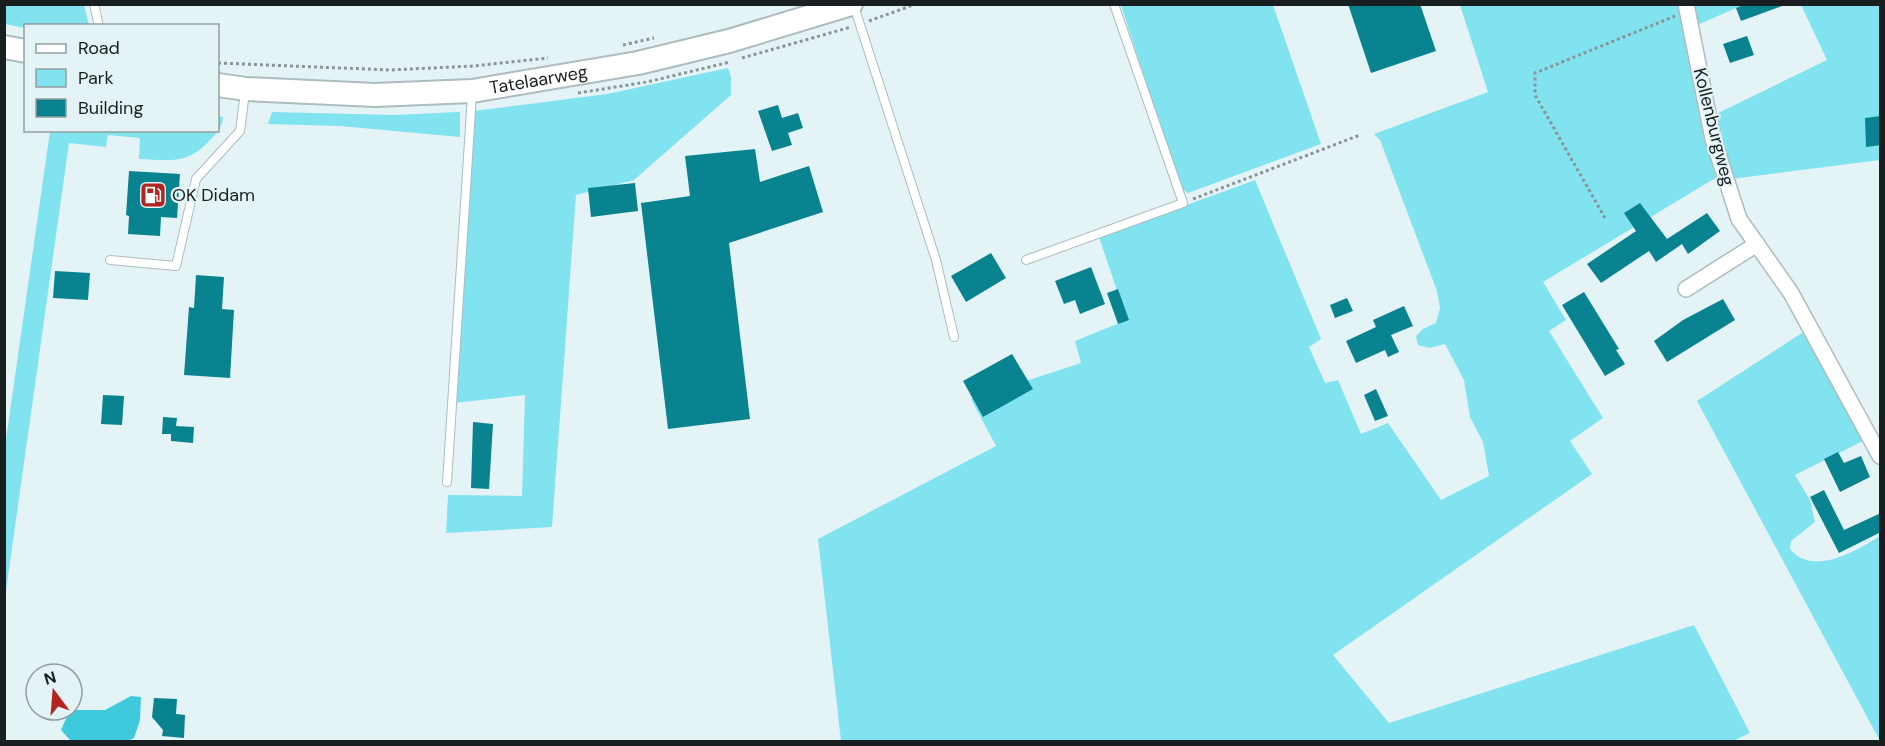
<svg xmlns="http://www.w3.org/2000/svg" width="1885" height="746" viewBox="0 0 1885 746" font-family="'DM Sans',sans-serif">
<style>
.green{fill:#81e2f0}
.water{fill:#3ecadc}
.building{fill:#0a8391}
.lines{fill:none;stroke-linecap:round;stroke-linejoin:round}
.lane-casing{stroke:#adbcbe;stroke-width:10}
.street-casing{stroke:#adbcbe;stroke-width:18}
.secondary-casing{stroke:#adbcbe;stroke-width:26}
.path{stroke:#899596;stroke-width:3;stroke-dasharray:3 3;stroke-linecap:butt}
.lane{stroke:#fff;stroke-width:8}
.street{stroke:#fff;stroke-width:15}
.secondary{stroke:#fff;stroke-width:22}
.labels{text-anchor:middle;stroke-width:4.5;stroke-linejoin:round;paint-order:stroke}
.street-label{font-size:18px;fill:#191f20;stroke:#e4f4f6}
.poi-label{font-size:18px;fill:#191f20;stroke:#e4f4f6;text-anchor:start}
</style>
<rect width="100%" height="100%" fill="#e4f4f6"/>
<!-- green -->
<g class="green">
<polygon points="1690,4 1743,5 1695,26"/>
<polygon points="4,5 84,5 89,25 26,26 25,28 5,24"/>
<polygon points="1121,5 1273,5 1321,144 1188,193 1180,187"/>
<polygon points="1460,5 1681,5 1717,177 1543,282 1566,320 1549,331 1603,418 1570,441 1592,474 1333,655 1389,723 1694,625 1750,733 1731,742 841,741 818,539 996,446 971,399 1081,363 1075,341 1127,320 1099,237 1255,180 1321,339 1309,347 1325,383 1338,380 1361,434 1388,423 1441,500 1489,476 1483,442 1470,417 1464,380 1445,344 1430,348 1418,345 1416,336 1423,329 1436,323 1440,308 1437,291 1380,140 1374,134 1488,92"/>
<polygon points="1801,5 1880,5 1880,160 1731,179 1714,115 1827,60"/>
<polygon points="728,68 731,77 731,95 634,180 576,195 552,527 446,533 448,495 522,496 525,395 454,403 474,111 607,94"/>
<polygon points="272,112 396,115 456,112 460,112 460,137 340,126 268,124"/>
<path d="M218 116 223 117C222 128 217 133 209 141 187 165 170 160 139 159L140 138 108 135 106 147 69 143 5 598V446L50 131 218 130Z"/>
<path d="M1808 329 1867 439 1795 475 1810 500 1815 522 1791 541 1790 549C1813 577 1856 551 1880 536V741L1697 401Z"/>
</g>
<!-- water -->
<polygon class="water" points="131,696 141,697 140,720 134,738 126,742 71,741 61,730 70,710 105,710"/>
<!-- building -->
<g class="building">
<polygon points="1348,4 1420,4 1436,51 1371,73"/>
<polygon points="1746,4 1782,4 1782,6 1741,21 1736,8"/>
<polygon points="1747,36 1754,55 1730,63 1723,44"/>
<polygon points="778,105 782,118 798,113 803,128 788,133 792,145 772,151 758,111"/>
<polygon points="1881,116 1881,145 1866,147 1865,118"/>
<polygon points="755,149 760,182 809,166 823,212 729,243 750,419 668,429 641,203 690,196 685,156"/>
<polygon points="129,171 180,174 177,218 161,217 160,236 128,234 129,216 126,215"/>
<polygon points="635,183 638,211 591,217 588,188"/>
<polygon points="1640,203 1667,239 1707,213 1720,231 1688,254 1682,244 1656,262 1649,251 1601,283 1587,264 1636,231 1624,213"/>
<polygon points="991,253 1006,278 966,302 951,276"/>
<polygon points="1091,267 1105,304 1080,314 1075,300 1064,304 1055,281"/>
<polygon points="55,271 90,273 88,300 53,298"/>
<polygon points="196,275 224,277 222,309 234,310 230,378 184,375 189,307 194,308"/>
<polygon points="1118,289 1129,320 1118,324 1107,293"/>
<polygon points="1584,292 1619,349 1616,350 1625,364 1605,376 1562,305"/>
<polygon points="1347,298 1353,311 1335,318 1330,305"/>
<polygon points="1723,299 1735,320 1667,362 1654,341 1683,320"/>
<polygon points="1404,306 1413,326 1391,335 1399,352 1388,357 1385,350 1356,363 1346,341 1376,327 1373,320"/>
<polygon points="1012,354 1033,389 983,417 963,381"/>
<polygon points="1376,389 1388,416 1375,421 1364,395"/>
<polygon points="103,395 124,396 122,425 101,424"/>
<polygon points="163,417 177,418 176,426 194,427 193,443 171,441 171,434 162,434"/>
<polygon points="473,422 493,424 489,489 471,488"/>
<polygon points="1838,452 1844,463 1861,456 1870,477 1840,492 1824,459"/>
<polygon points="1824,490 1844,530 1881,513 1881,532 1839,553 1810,497"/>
<polygon points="154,698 177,699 176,714 185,715 184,738 162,736 163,730 152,717"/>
</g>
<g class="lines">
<defs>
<g id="lane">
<polyline points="94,4 99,26"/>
<polyline points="854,6 936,260 954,337"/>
<polyline points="110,260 176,266 196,179 240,131 245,92"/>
<polyline points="1026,260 1183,203 1114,4"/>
<polyline points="447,482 472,95"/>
</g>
<g id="street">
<polyline points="1686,4 1713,139 1739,219 1791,293 1880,456"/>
<polyline points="1686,289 1757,244"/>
</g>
<g id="secondary">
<polyline points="4,47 26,51"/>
<path id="s1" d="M218 85 246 89 375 95 472 91 638 63 729 41 851 4"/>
</g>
</defs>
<!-- lane casing -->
<use href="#lane" class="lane-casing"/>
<!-- street casing -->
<use href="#street" class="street-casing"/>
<!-- secondary casing -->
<use href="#secondary" class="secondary-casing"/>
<!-- path -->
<g class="path">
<polyline points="869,21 916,4"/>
<polyline points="623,45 654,38"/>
<polyline points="742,58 851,27"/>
<polyline points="218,63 390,70 473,66 548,58"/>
<polyline points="578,93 647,82 730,62"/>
<polyline points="1193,199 1360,135"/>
<polyline points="1605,218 1535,95 1535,73 1675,16"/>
</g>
<!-- lane -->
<use href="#lane" class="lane"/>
<!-- street -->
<use href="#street" class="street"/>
<!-- secondary -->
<use href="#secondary" class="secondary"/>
</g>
<!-- icons -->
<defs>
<symbol id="fuel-square" viewBox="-11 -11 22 22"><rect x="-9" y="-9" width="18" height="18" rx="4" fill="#b3231f" stroke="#e4f4f6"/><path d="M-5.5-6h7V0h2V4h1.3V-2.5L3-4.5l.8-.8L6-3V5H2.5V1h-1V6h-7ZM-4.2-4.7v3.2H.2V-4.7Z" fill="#fff"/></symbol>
</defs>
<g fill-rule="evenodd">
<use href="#fuel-square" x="138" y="180" width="30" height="30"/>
</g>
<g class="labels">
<!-- street labels -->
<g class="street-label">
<text dy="6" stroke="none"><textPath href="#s1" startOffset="322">Tatelaarweg</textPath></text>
<text transform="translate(1714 127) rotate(76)" y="6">Kollenburgweg</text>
</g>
<!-- poi labels -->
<g class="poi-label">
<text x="172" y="201">OK Didam</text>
</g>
</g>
<!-- border -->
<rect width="1885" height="746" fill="none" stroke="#191f20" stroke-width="12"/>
<!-- legend -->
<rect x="24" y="24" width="195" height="108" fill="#e4f4f6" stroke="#939fa0" stroke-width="1.5"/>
<rect x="36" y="44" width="30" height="9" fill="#ffffff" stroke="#939fa0" stroke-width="1.5"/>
<text x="78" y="54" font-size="18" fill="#191f20">Road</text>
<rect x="36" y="69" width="30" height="18" fill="#81e2f0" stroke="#939fa0" stroke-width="1.5"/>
<text x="78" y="84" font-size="18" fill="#191f20">Park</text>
<rect x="36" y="99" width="30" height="18" fill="#0a8391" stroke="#939fa0" stroke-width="1.5"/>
<text x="78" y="114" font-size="18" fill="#191f20">Building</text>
<!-- north arrow -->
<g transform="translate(54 692) rotate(344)"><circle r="28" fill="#e4f4f6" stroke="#939fa0" stroke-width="1.5"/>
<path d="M0-4.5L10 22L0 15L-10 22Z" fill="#b3231f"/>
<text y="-9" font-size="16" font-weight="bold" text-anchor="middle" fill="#191f20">N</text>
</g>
</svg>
